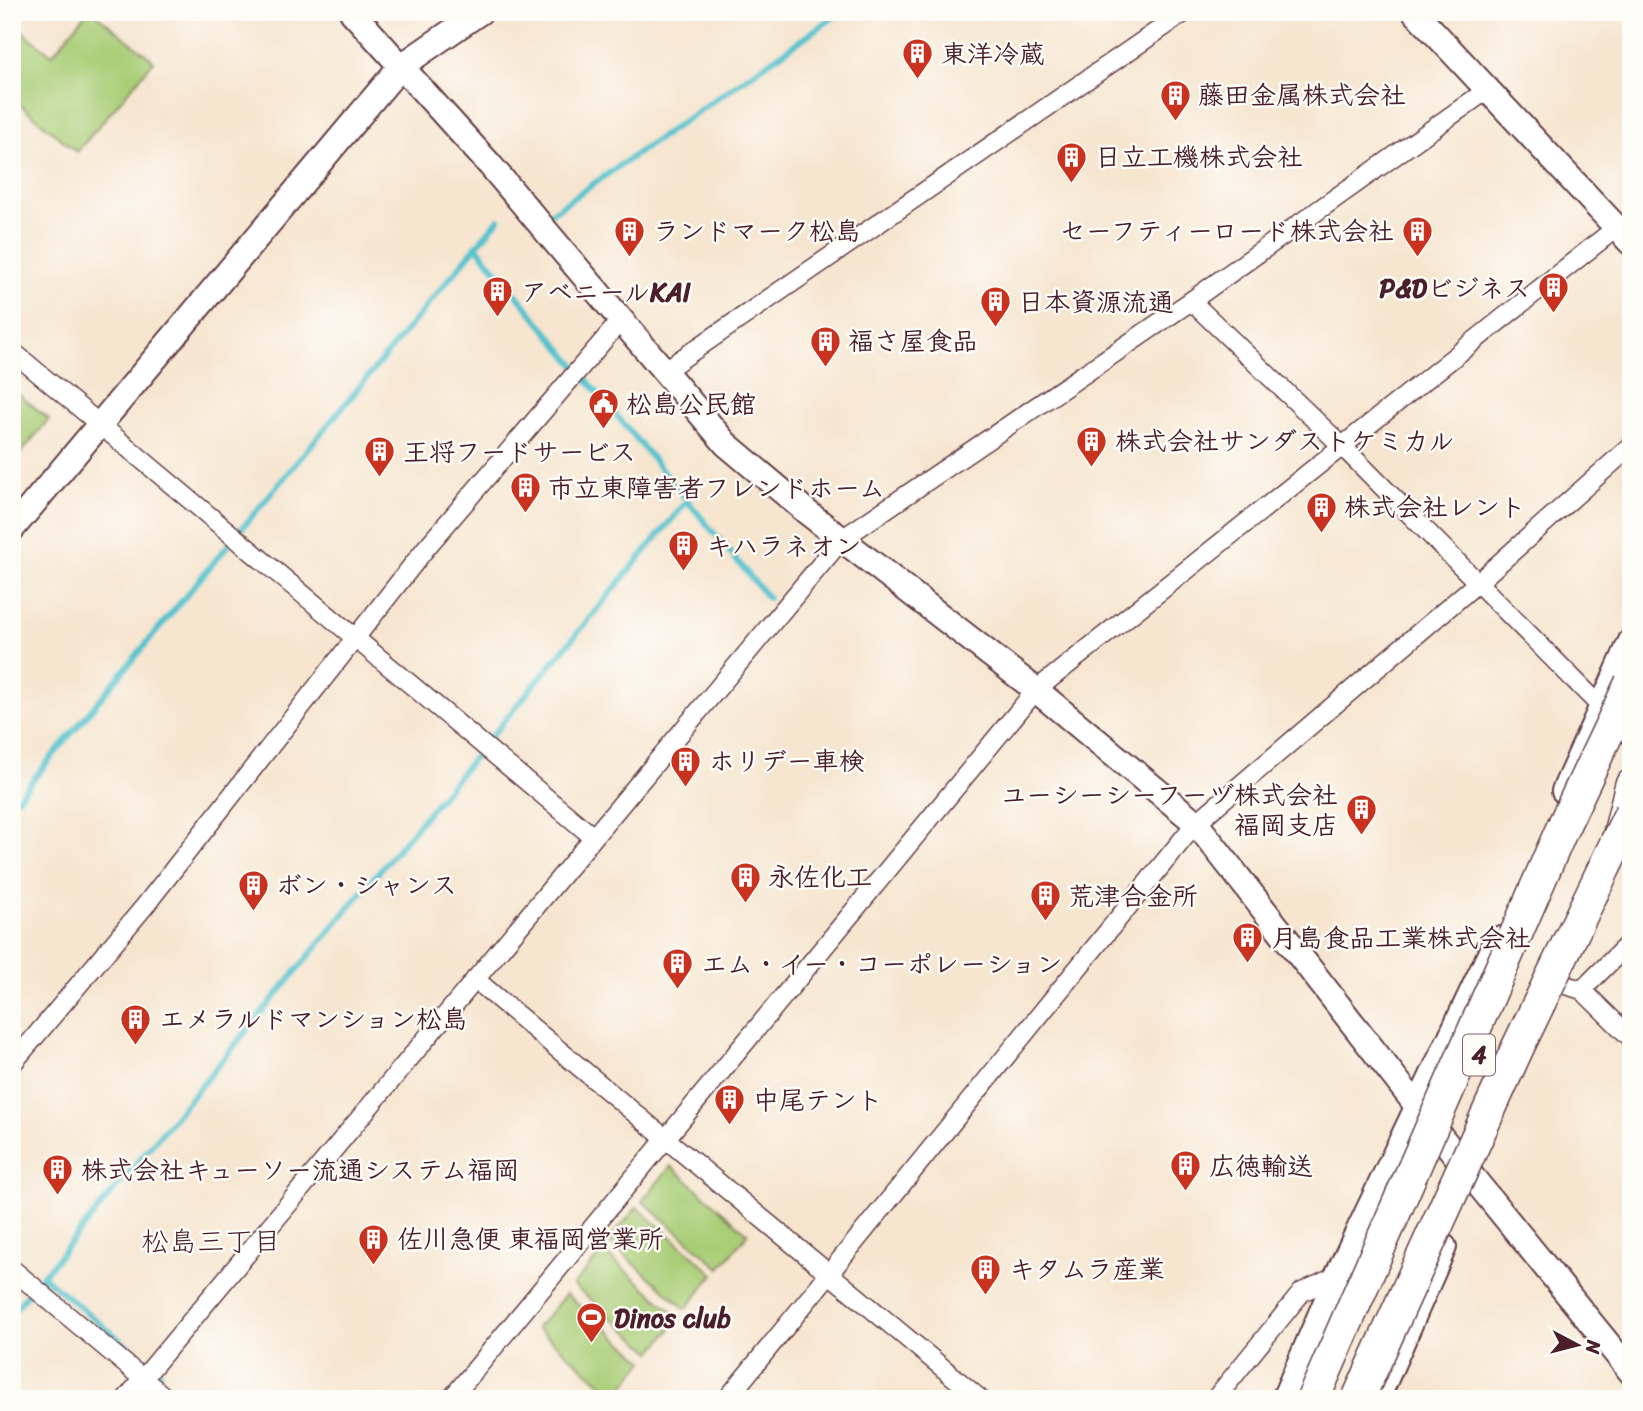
<svg xmlns="http://www.w3.org/2000/svg" width="1643" height="1411" viewBox="0 0 1643 1411" font-family="Sriracha,'Klee One',sans-serif">
<style>
.green{fill:#a9cd76;stroke:#7a7650;stroke-width:2}
.lines{fill:none;stroke-linecap:round;stroke-linejoin:round}
.stream{stroke:#55c2ce;stroke-width:6}
.street-casing{stroke:#643d44;stroke-width:21}
.secondary-casing{stroke:#643d44;stroke-width:28}
.highway-casing{stroke:#643d44;stroke-width:35}
.street{stroke:#fff;stroke-width:18}
.secondary{stroke:#fff;stroke-width:24}
.highway{stroke:#fff;stroke-width:32}
.highway-bridge-casing{stroke:#643d44;stroke-width:35;stroke-linecap:butt}
.highway-bridge{stroke:#fff;stroke-width:32}
.labels{text-anchor:middle;stroke-width:5;stroke-linejoin:round;paint-order:stroke}
.shield{fill:#fdfcf7;stroke:#806168;stroke-width:2}
.shield-label{font-size:24px;font-weight:bold;fill:#4a1f2b}
.poi-label{font-size:26px;font-weight:bold;fill:#4a1f2b;stroke:#fdfcf7;text-anchor:start}
.neighbourhood-label{font-size:28px;fill:#4a1f2b;stroke:#fdfcf7}
</style>
<rect width="100%" height="100%" fill="#fdfcf7"/>
<filter id="ink" filterUnits="userSpaceOnUse"><feTurbulence type="fractalNoise" baseFrequency=".0143" numOctaves="2"/><feDisplacementMap in="SourceGraphic" scale="14" xChannelSelector="R" yChannelSelector="G"/><feConvolveMatrix kernelMatrix="1 2 1 2 8 2 1 2 1" color-interpolation-filters="sRGB"/></filter>
<filter id="wash" filterUnits="userSpaceOnUse"><feTurbulence type="fractalNoise" baseFrequency=".00686" numOctaves="4" result="noise"/><feDisplacementMap in="SourceGraphic" scale="28" xChannelSelector="R" yChannelSelector="G"/><feGaussianBlur stdDeviation="1.57" result="paint"/><feColorMatrix in="noise" values="0 0 0 0 0 0 0 0 0 0 0 0 0 0 0 0 0 1.4 0 .05"/><feComposite in="paint" operator="in"/></filter>
<g filter="url(#wash)">
<rect width="100%" height="100%" fill="#f6e5cf"/>
<!-- green -->
<g class="green">
<polygon points="87,12 93,12 154,61 77,152 12,98 12,23 52,55"/>
<polygon points="12,389 49,419 12,464"/>
<polygon points="671,1166 748,1234 720,1268 642,1201"/>
<polygon points="637,1207 714,1274 686,1309 608,1241"/>
<polygon points="603,1251 680,1318 652,1352 573,1285"/>
<polygon points="566,1294 644,1361 616,1396 537,1328"/>
</g>
<g class="lines">
<!-- stream -->
<g class="stream">
<polyline points="550,214 841,12"/>
<polyline points="476,246 768,598"/>
<polyline points="12,805 499,219"/>
<polyline points="42,1276 161,1373 138,1399"/>
<polyline points="12,1313 687,501"/>
</g>
</g>
</g>
<g filter="url(#ink)">
<g class="lines">
<defs>
<g id="street">
<polyline points="1191,301 1343,447 1631,737"/>
<polyline points="12,351 592,836"/>
<polyline points="664,371 1185,12"/>
<path d="M475 979C641 1121 812 1258 980 1399"/>
<polyline points="1562,984 1582,990 1631,941"/>
<polyline points="1582,990 1631,1038"/>
<polyline points="12,1064 144,907 426,548 621,320"/>
<polyline points="12,1269 167,1399"/>
<polyline points="126,1399 842,539 1191,301 1487,90"/>
<polyline points="451,1399 1036,690 1616,228"/>
<polyline points="727,1399 1196,823 1476,584 1631,446"/>
<polyline points="1215,1399 1302,1292 1337,1276"/>
</g>
<g id="secondary">
<polyline points="352,12 491,166 726,444 808,513 1036,690 1196,823 1474,1179 1631,1372"/>
<polyline points="1415,12 1631,243"/>
<polyline points="12,529 400,67 480,12"/>
<polyline points="1564,791 1631,641"/>
<polyline points="1284,1399 1337,1276 1497,939"/>
<polyline points="1377,1399 1444,1247"/>
</g>
<polyline id="highway" points="1618,840 1631,786"/>
</defs>
<!-- street casing -->
<use href="#street" class="street-casing"/>
<!-- secondary casing -->
<use href="#secondary" class="secondary-casing"/>
<!-- highway casing -->
<use href="#highway" class="highway-casing"/>
<!-- street -->
<use href="#street" class="street"/>
<!-- secondary -->
<use href="#secondary" class="secondary"/>
<!-- highway -->
<use href="#highway" class="highway"/>
<defs>
<g id="highway-bridge">
<polyline points="1313,1399 1561,831 1631,683"/>
<polyline points="1358,1399 1517,1049 1631,812"/>
</g>
</defs>
<!-- highway-bridge casing -->
<use href="#highway-bridge" class="highway-bridge-casing"/>
<!-- highway-bridge -->
<use href="#highway-bridge" class="highway-bridge"/>
</g>
</g>
<!-- icons -->
<defs>
<symbol id="building-pin" viewBox="-11 -11 22 30"><path d="M0 17L-7.5 6A9.5 9.5 0 1 1 7.5 6Z" fill="#c8321e" stroke="#fdfcf7"/><path d="M-4-6H4V6H1V3H-1V6H-4ZM-2.5-4.3h1.7v1.8h-1.7ZM.8-4.3h1.7v1.8H.8ZM-2.5-1h1.7V.8h-1.7ZM.8-1h1.7V.8H.8Z" fill="#fff"/></symbol>
<symbol id="civic-pin" viewBox="-11 -11 22 30"><path d="M0 17L-7.5 6A9.5 9.5 0 1 1 7.5 6Z" fill="#c8321e" stroke="#fdfcf7"/><path d="M-.6-6.5H3V-4.5H.6V-3L4-1V1h2V6H-6V1h2V-1L-.6-3ZM-1.2 2.5V6h2.4V2.5Z" fill="#fff"/></symbol>
<symbol id="stadium-pin" viewBox="-11 -11 22 30"><path d="M0 17L-7.5 6A9.5 9.5 0 1 1 7.5 6Z" fill="#c8321e" stroke="#fdfcf7"/><path d="M0-5a6.5 5 0 1 0 0 10a6.5 5 0 1 0 0-10ZM-3.5-1.8h7v3.6h-7Z" fill="#fff"/></symbol>
</defs>
<g fill-rule="evenodd">
<use href="#building-pin" x="900" y="36" width="35" height="47"/>
<use href="#building-pin" x="1158" y="78" width="35" height="47"/>
<use href="#building-pin" x="1054" y="140" width="35" height="47"/>
<use href="#building-pin" x="612" y="214" width="35" height="47"/>
<use href="#building-pin" x="1400" y="214" width="35" height="47"/>
<use href="#building-pin" x="1536" y="270" width="35" height="47"/>
<use href="#building-pin" x="480" y="274" width="35" height="47"/>
<use href="#building-pin" x="978" y="284" width="35" height="47"/>
<use href="#building-pin" x="808" y="324" width="35" height="47"/>
<use href="#civic-pin" x="586" y="386" width="35" height="47"/>
<use href="#building-pin" x="1074" y="424" width="35" height="47"/>
<use href="#building-pin" x="362" y="434" width="35" height="47"/>
<use href="#building-pin" x="508" y="470" width="35" height="47"/>
<use href="#building-pin" x="1304" y="490" width="35" height="47"/>
<use href="#building-pin" x="666" y="528" width="35" height="47"/>
<use href="#building-pin" x="668" y="744" width="35" height="47"/>
<use href="#building-pin" x="1344" y="792" width="35" height="47"/>
<use href="#building-pin" x="728" y="860" width="35" height="47"/>
<use href="#building-pin" x="236" y="868" width="35" height="47"/>
<use href="#building-pin" x="1028" y="878" width="35" height="47"/>
<use href="#building-pin" x="1230" y="920" width="35" height="47"/>
<use href="#building-pin" x="660" y="946" width="35" height="47"/>
<use href="#building-pin" x="118" y="1002" width="35" height="47"/>
<use href="#building-pin" x="712" y="1082" width="35" height="47"/>
<use href="#building-pin" x="1168" y="1148" width="35" height="47"/>
<use href="#building-pin" x="40" y="1152" width="35" height="47"/>
<use href="#building-pin" x="356" y="1222" width="35" height="47"/>
<use href="#building-pin" x="968" y="1252" width="35" height="47"/>
<use href="#stadium-pin" x="574" y="1300" width="35" height="47"/>
</g>
<g class="labels">
<!-- shield labels -->
<rect class="shield" x="1463" y="1034.5" width="32" height="41" rx="5"/>
<g class="shield-label">
<text x="1479" y="1063">4</text>
</g>
<!-- poi labels -->
<g class="poi-label">
<text x="941" y="63">東洋冷蔵</text>
<text x="1198" y="104">藤田金属株式会社</text>
<text x="1095" y="166">日立工機株式会社</text>
<text x="653" y="240">ランドマーク松島</text>
<text x="1394" y="240" text-anchor="end">セーフティーロード株式会社</text>
<text x="1530" y="297" text-anchor="end">P&amp;Dビジネス</text>
<text x="521" y="301">アベニールKAI</text>
<text x="1018" y="311">日本資源流通</text>
<text x="848" y="350">福さ屋食品</text>
<text x="626" y="413">松島公民館</text>
<text x="1115" y="450">株式会社サンダストケミカル</text>
<text x="403" y="461">王将フードサービス</text>
<text x="548" y="497">市立東障害者フレンドホーム</text>
<text x="1344" y="516">株式会社レント</text>
<text x="706" y="555">キハラネオン</text>
<text x="709" y="770">ホリデー車検</text>
<text x="1338" y="804" text-anchor="end">ユーシーシーフーヅ株式会社<tspan x="1338" dy="30">福岡支店</tspan></text>
<text x="768" y="886">永佐化工</text>
<text x="276" y="894">ボン・シャンス</text>
<text x="1068" y="905">荒津合金所</text>
<text x="1271" y="947">月島食品工業株式会社</text>
<text x="701" y="973">エム・イー・コーポレーション</text>
<text x="159" y="1028">エメラルドマンション松島</text>
<text x="753" y="1109">中尾テント</text>
<text x="1209" y="1175">広徳輸送</text>
<text x="81" y="1179">株式会社キューソー流通システム福岡</text>
<text x="397" y="1248">佐川急便 東福岡営業所</text>
<text x="1009" y="1278">キタムラ産業</text>
<text x="614" y="1327">Dinos club</text>
</g>
<!-- neighbourhood labels -->
<g class="neighbourhood-label">
<text x="211" y="1251">松島三丁目</text>
</g>
</g>
<!-- margin -->
<rect width="1643" height="1411" fill="none" stroke="#fdfcf7" stroke-width="42"/>
<!-- north arrow -->
<g transform="translate(1577 1345) rotate(97)" stroke="#fdfcf7" stroke-width="5" paint-order="stroke">
<path d="M0-5L12 26L0 18L-12 26Z" fill="#4a1f2b"/>
<text y="-10" font-size="19" font-weight="bold" text-anchor="middle" fill="#4a1f2b">N</text>
</g>
</svg>
